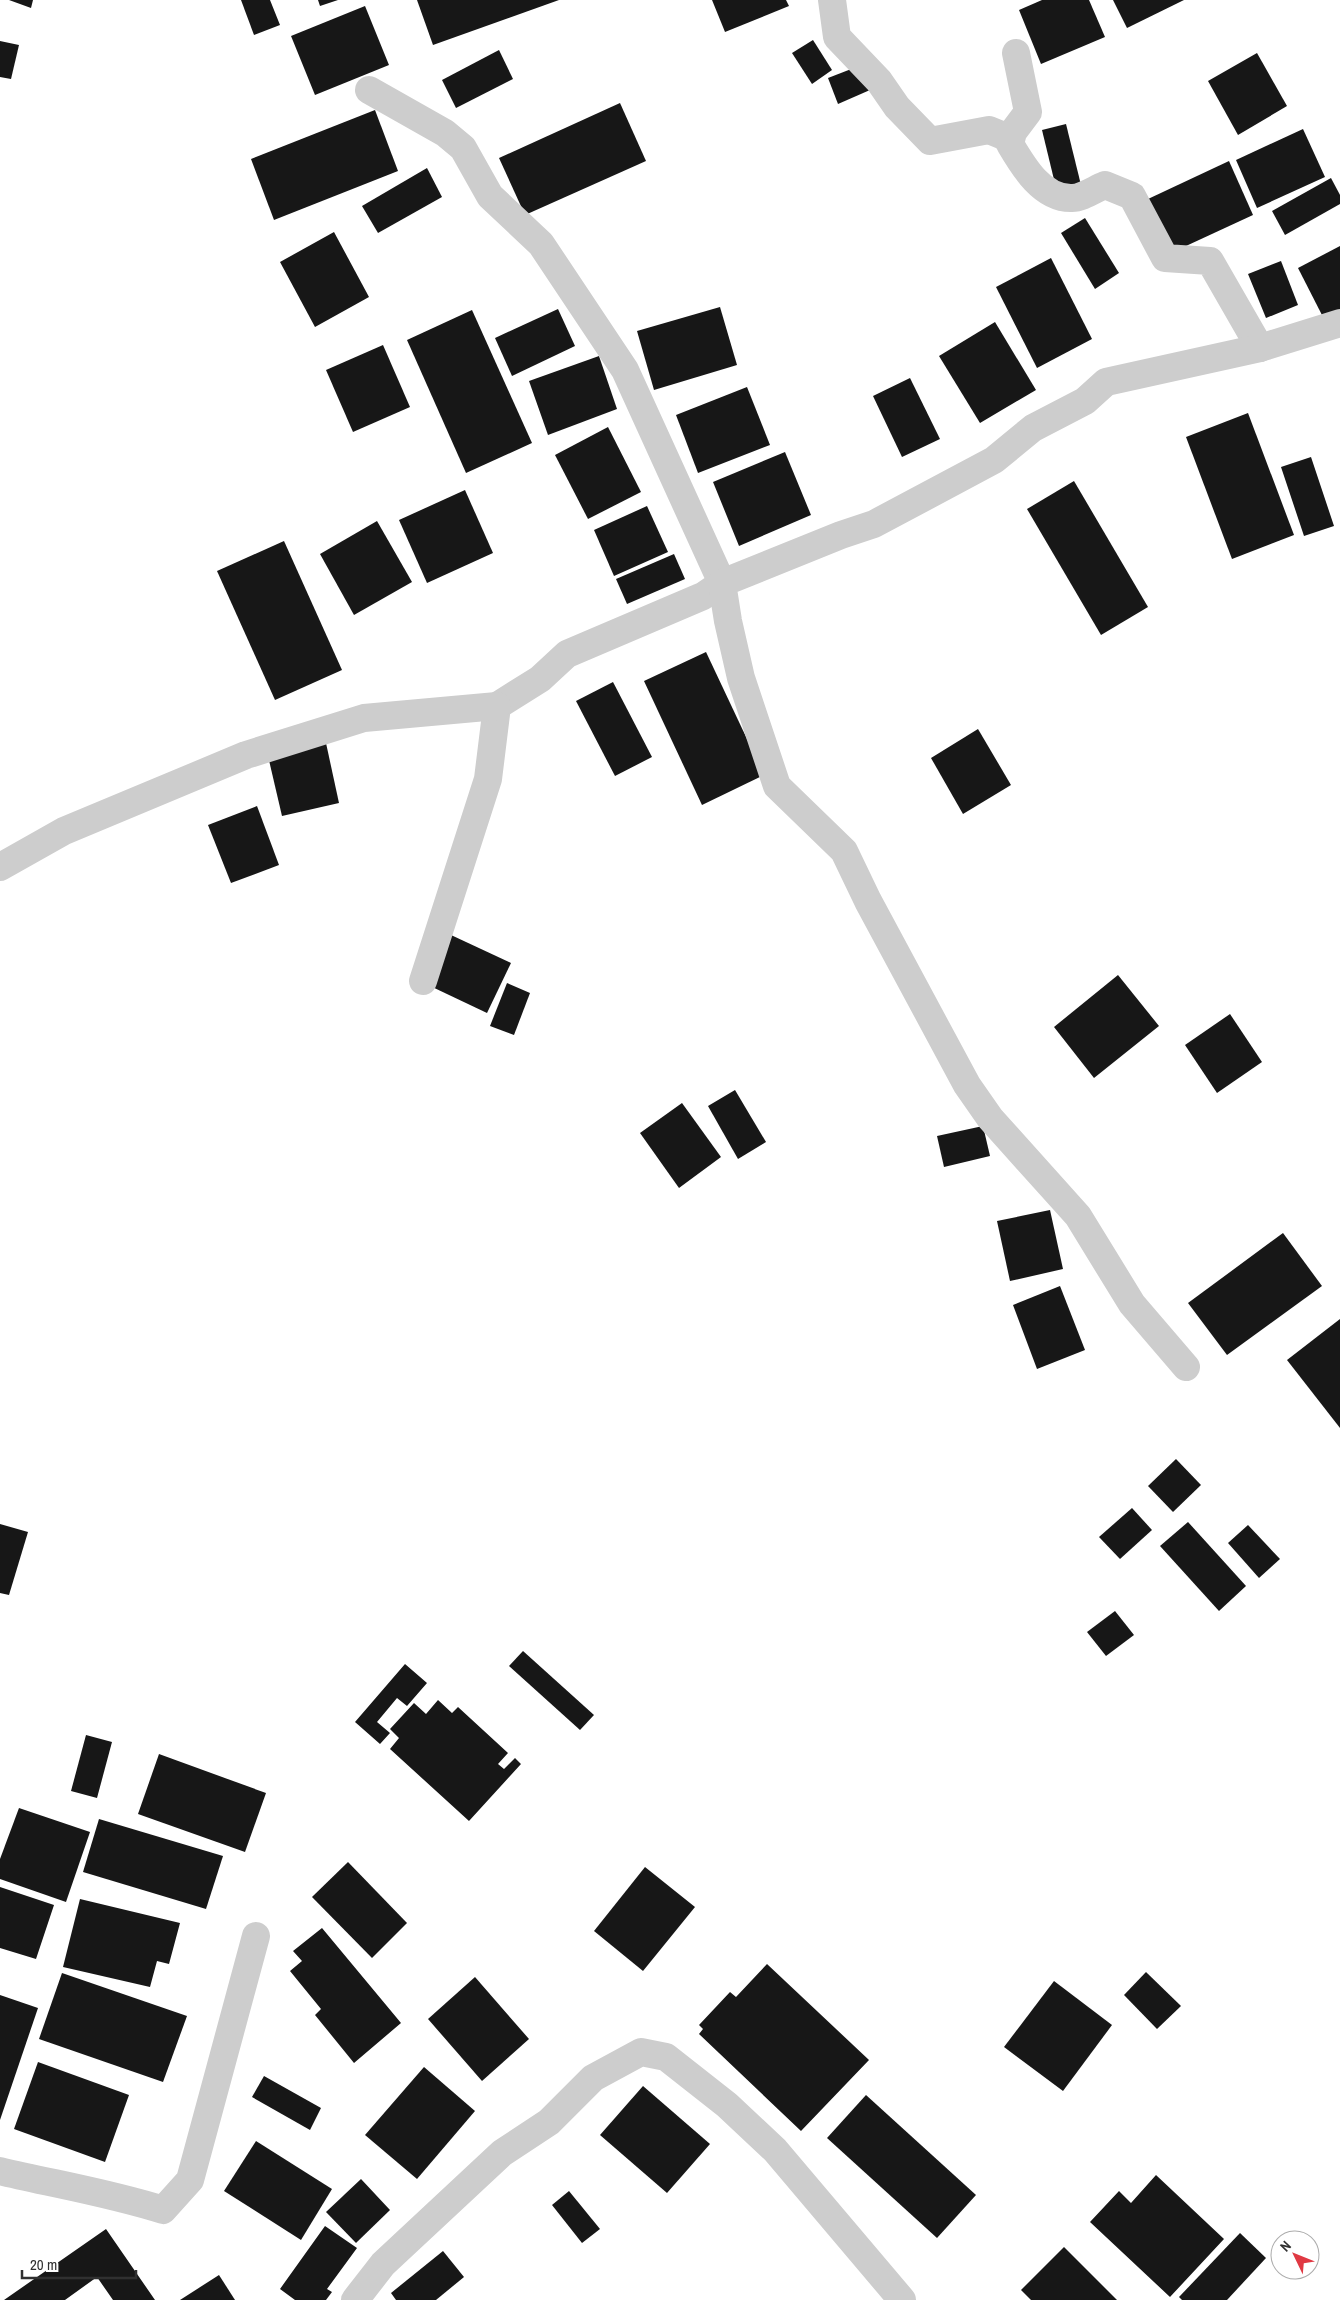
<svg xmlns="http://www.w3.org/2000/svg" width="1340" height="2300" viewBox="0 0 1340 2300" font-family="'Archivo Narrow',sans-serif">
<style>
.building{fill:#171717}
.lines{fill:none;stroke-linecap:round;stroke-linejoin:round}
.minor{stroke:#cdcdcd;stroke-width:28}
</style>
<rect width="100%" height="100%" fill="#fff"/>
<!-- building -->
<g class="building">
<polygon points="9,0 33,0 31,8"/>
<polygon points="241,0 270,0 280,25 254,35"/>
<polygon points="318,0 338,0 320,6"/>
<polygon points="417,0 559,0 433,45"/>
<polygon points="712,0 786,0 789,6 725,32"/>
<polygon points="1042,0 1089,0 1105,37 1041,64 1019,10"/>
<polygon points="1113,0 1184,0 1127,28"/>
<polygon points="365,6 389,65 315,95 291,36"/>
<polygon points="813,40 832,70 812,84 792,53"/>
<polygon points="0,41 19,45 11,79 0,77"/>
<polygon points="499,50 513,79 456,108 442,80"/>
<polygon points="1257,53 1287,106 1238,135 1208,81"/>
<polygon points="859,66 870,90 838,104 828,78"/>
<polygon points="620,103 646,161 525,215 499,158"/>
<polygon points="375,110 398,171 274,220 251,159"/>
<polygon points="1066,124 1081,185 1057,192 1042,130"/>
<polygon points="1303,129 1325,177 1257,208 1236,160"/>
<polygon points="1229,161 1253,215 1173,252 1148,199"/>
<polygon points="427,168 442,197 378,233 362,206"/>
<polygon points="1331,178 1340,195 1340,204 1285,235 1272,211"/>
<polygon points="1085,218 1119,273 1095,289 1061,233"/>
<polygon points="334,232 369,297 315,327 280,262"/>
<polygon points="1340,246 1340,310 1324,319 1298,268"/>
<polygon points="1051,258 1092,339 1037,368 996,287"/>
<polygon points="1281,261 1298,305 1266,318 1248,274"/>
<polygon points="720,307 737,365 654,390 637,331"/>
<polygon points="558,309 575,346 512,376 495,338"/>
<polygon points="472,310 532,443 466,473 407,340"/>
<polygon points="995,322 1036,390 980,423 939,356"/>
<polygon points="383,345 410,407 353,432 326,370"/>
<polygon points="599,356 617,409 548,435 529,381"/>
<polygon points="910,378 940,439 902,457 873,396"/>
<polygon points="747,387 770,445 698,473 676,415"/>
<polygon points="1248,413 1294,535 1232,559 1186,437"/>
<polygon points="608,427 641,492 588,519 555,455"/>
<polygon points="785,452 811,515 739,546 713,482"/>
<polygon points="1311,457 1334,526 1304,536 1281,467"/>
<polygon points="1074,481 1148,607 1101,635 1027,509"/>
<polygon points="465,490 493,553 427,583 399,520"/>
<polygon points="647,506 668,552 614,576 594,530"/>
<polygon points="377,521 412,582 354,615 320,554"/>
<polygon points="284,541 342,670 275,700 217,571"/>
<polygon points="674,554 685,579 627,604 616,579"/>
<polygon points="706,652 764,775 702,805 644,681"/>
<polygon points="613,682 652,757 615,776 576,701"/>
<polygon points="978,729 1011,785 963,814 931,758"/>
<polygon points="326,743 339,803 282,816 268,756"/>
<polygon points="257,806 279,865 231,883 208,825"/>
<polygon points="451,935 511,963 487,1013 428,985"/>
<polygon points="1118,975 1159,1026 1094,1078 1054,1027"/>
<polygon points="507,983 530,993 514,1035 490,1026"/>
<polygon points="1230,1014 1262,1062 1217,1093 1185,1045"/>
<polygon points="735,1090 766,1142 738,1159 708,1106"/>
<polygon points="682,1103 721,1157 679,1188 640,1133"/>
<polygon points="983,1126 990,1156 944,1167 937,1136"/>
<polygon points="1050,1210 1063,1269 1010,1281 997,1221"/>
<polygon points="1283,1233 1322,1286 1227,1355 1188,1303"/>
<polygon points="1060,1286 1085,1350 1037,1369 1013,1305"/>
<polygon points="1340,1319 1340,1428 1287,1360"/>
<polygon points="1176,1459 1201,1485 1173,1512 1148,1486"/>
<polygon points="1132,1508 1152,1530 1120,1559 1099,1537"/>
<polygon points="1188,1522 1246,1586 1219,1611 1160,1546"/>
<polygon points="0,1524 28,1532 9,1595 0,1593"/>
<polygon points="1248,1525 1280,1559 1259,1578 1228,1543"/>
<polygon points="1115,1611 1134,1635 1106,1656 1087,1632"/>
<polygon points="523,1651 594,1715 580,1730 509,1666"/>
<polygon points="405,1664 427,1683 407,1706 397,1698 377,1722 390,1733 380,1744 355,1722"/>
<polygon points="438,1700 452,1713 458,1707 508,1753 498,1764 504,1769 515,1758 521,1764 469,1821 390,1749 399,1738 390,1729 414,1703 426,1714"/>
<polygon points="86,1735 112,1742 97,1798 71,1791"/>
<polygon points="159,1754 266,1793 245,1852 138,1814"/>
<polygon points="19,1808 90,1832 66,1902 0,1879 0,1859"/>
<polygon points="99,1819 223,1856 206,1909 83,1872"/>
<polygon points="348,1862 407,1923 372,1958 312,1897"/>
<polygon points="645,1867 695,1907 643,1971 594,1931"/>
<polygon points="0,1887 54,1905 36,1959 0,1948"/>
<polygon points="80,1899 180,1923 169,1964 157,1961 150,1987 63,1967"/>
<polygon points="322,1928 401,2023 354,2063 315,2015 321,2009 290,1971 302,1961 293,1951"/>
<polygon points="767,1964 869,2060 801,2131 699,2034 703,2029 699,2025 730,1992 736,1997"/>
<polygon points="1146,1972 1181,2006 1157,2029 1124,1995"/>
<polygon points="62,1973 187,2016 163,2082 39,2039"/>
<polygon points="475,1977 529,2039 482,2081 428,2019"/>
<polygon points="1054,1981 1112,2025 1063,2091 1004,2047"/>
<polygon points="0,1995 38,2008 0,2120"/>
<polygon points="38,2062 129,2095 105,2162 14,2129"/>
<polygon points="424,2067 475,2111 417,2179 365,2135"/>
<polygon points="264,2076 321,2108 310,2130 252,2097"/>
<polygon points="643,2086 710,2144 667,2193 600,2135"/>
<polygon points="866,2095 976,2195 937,2238 827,2138"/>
<polygon points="256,2141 332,2189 301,2240 224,2191"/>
<polygon points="1156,2175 1224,2239 1170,2297 1090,2222 1119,2191 1131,2203"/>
<polygon points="361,2179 390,2210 356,2243 326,2212"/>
<polygon points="569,2191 600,2229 582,2243 552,2205"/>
<polygon points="325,2226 357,2248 327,2289 332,2292 326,2300 295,2300 280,2289"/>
<polygon points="106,2229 155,2300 113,2300 97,2277 65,2300 4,2300"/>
<polygon points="1240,2233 1266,2258 1227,2300 1182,2300 1179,2297"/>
<polygon points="1064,2247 1117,2300 1031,2300 1021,2290"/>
<polygon points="443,2251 464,2277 436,2300 396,2300 391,2293"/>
<polygon points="219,2275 235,2300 180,2300"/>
</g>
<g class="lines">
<!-- minor -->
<g class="minor">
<polyline points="832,0 837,37 879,81 897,107 930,141 989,130 1011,139"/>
<path d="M1016 53 1028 112 1013 132 1010 144C1023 166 1042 199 1072 198 1082 198 1095 189 1105 185L1132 196 1165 258 1210 261 1260 348"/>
<polyline points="369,90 445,133 463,148 490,196 541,244 625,370 722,583 703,596 567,654 540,679 497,706 488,779 423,981"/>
<polyline points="0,867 64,831 246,755 364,718 497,706"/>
<polyline points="1186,1367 1132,1304 1078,1216 990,1118 967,1085 868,901 844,851 777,786 741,678 728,621 722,583 841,535 874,524 994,460 1033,428 1085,401 1106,382 1260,348 1340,323"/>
<path d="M0 2171C54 2184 110 2193 163 2210L190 2180 256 1936"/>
<polyline points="355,2300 383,2264 502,2153 549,2122 593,2078 641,2052 666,2057 727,2105 775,2150 902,2300"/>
</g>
</g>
<!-- north arrow -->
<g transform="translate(1295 2255) rotate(313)"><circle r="24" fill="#ffffff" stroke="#acacac"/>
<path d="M0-4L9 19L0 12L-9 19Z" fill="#e03943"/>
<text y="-8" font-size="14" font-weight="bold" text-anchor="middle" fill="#303030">N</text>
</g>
<!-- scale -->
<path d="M22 2270v8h114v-8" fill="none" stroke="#303030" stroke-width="2.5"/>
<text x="30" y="2270" font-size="15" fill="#303030" stroke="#ffffff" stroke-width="4" paint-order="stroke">20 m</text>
</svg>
